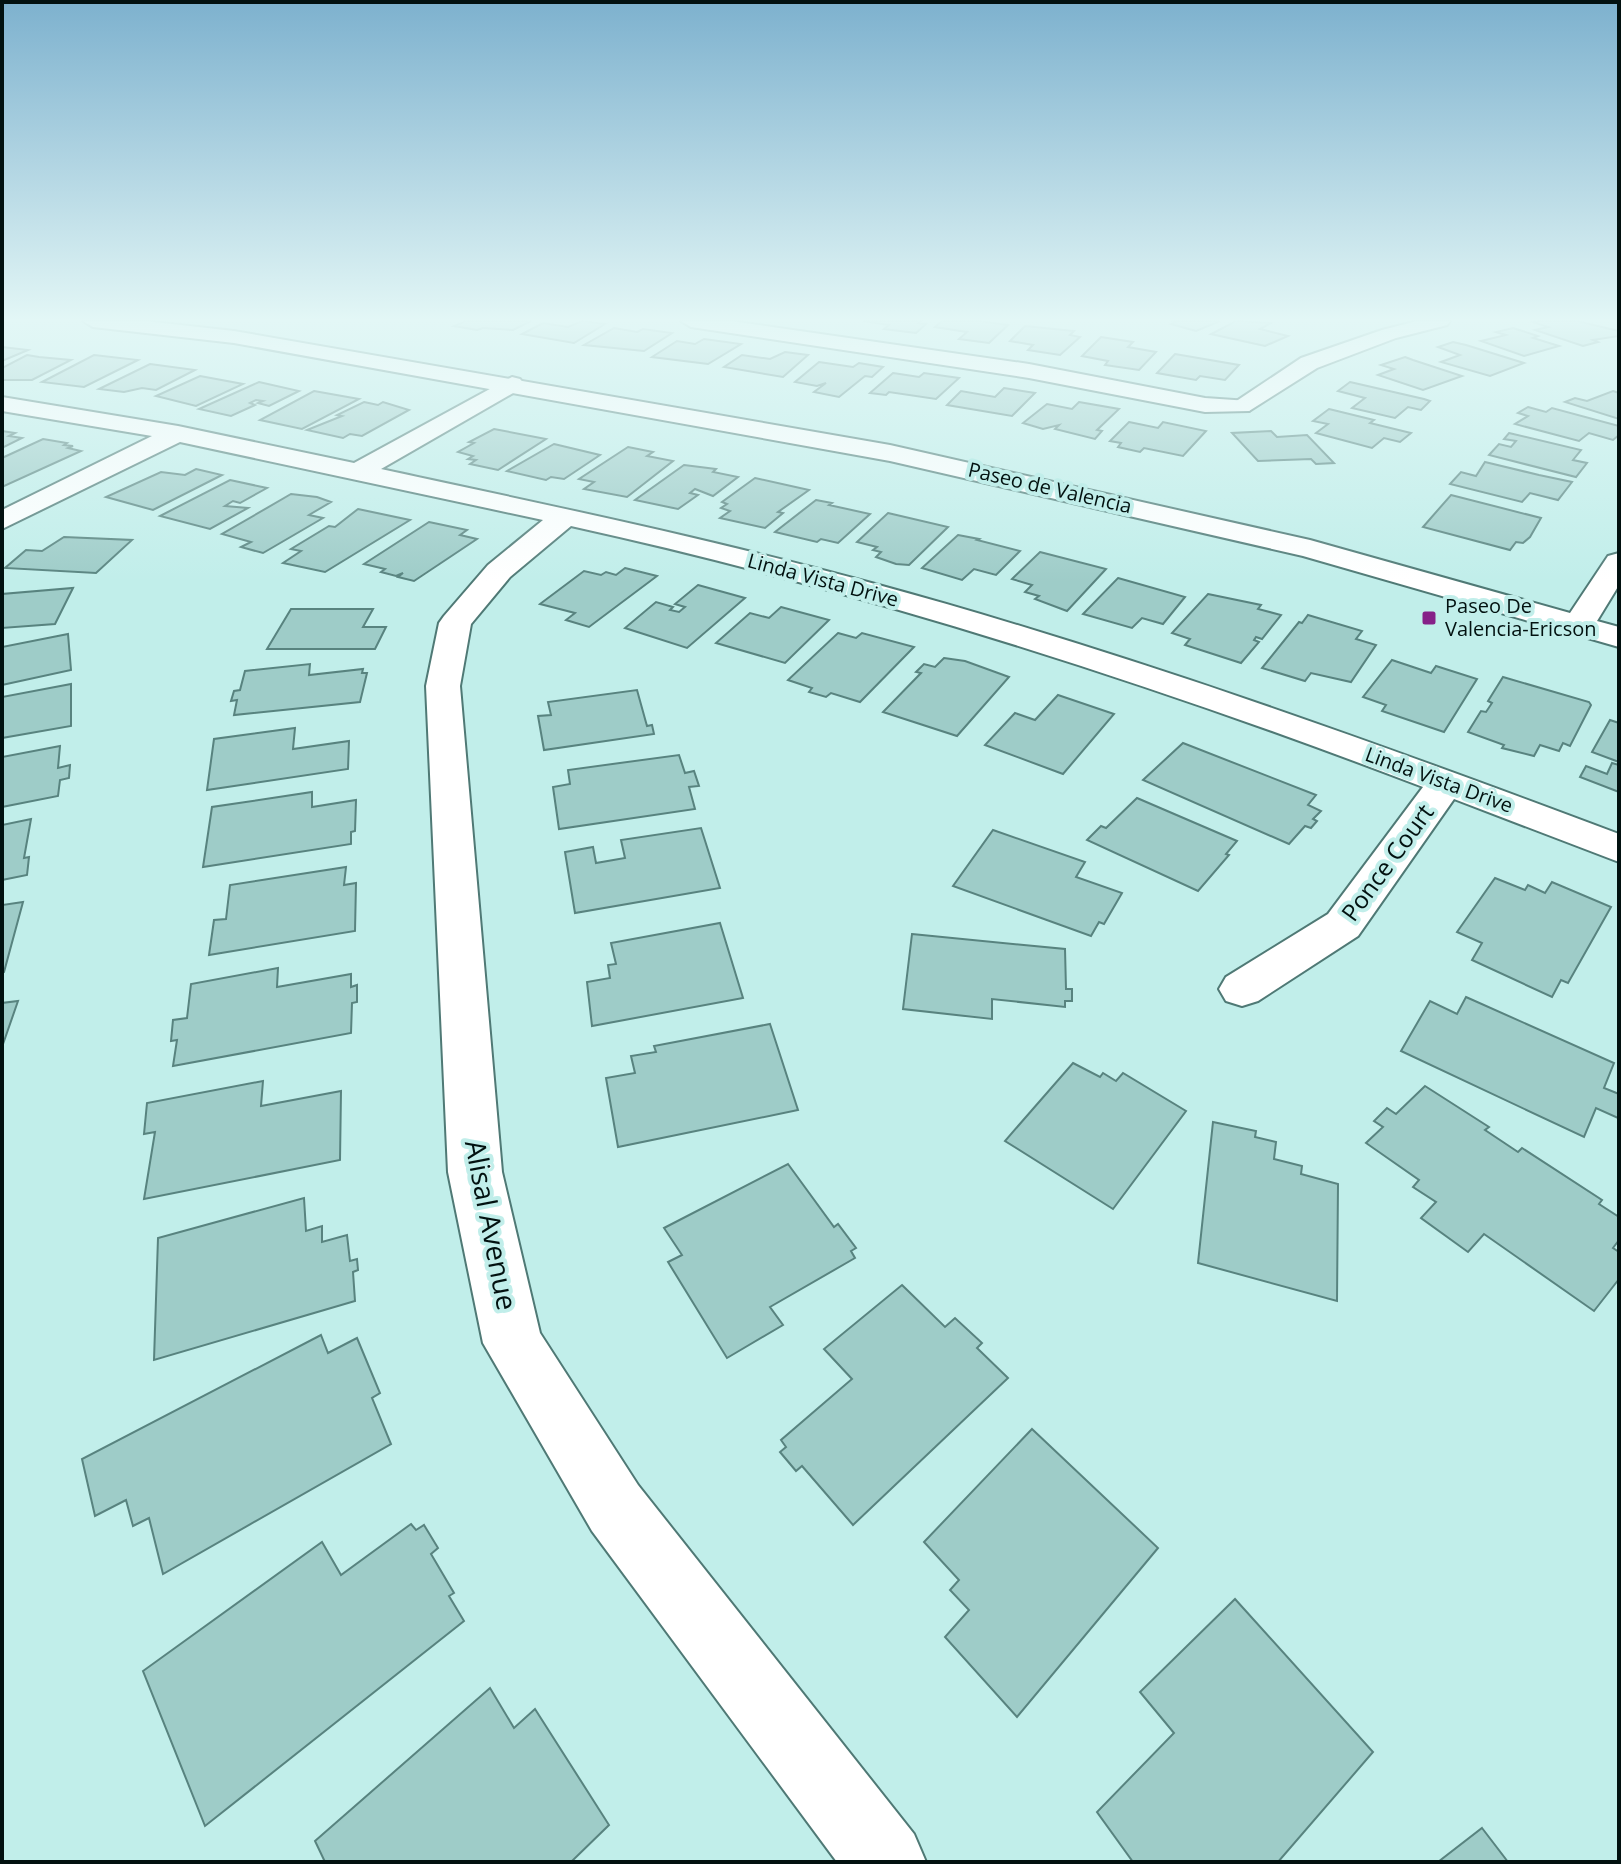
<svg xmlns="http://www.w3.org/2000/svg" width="1621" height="1864" viewBox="0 0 1621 1864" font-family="'Open Sans',sans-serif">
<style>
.building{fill:#9eccc8;stroke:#58837f;stroke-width:2}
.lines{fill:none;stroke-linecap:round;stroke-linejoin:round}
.street-casing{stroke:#4f7975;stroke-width:4}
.secondary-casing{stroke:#4f7975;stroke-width:4}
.street{fill:#fff;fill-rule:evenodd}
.secondary{fill:#fff;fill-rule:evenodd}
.poi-dot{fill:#862088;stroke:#c1eeea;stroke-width:3}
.labels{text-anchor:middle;stroke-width:8;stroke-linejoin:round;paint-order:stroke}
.far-street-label{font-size:20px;fill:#021110;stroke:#c1eeea}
.far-poi-label{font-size:20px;fill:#021110;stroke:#c1eeea;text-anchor:start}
.street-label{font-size:24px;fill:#021110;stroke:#c1eeea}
.near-street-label{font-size:28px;fill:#021110;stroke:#c1eeea}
</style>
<rect width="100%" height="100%" fill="#c1eeea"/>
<!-- building -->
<g class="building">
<polygon points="466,321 531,321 513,330 483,328 477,330 454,326"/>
<polygon points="582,321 605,324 574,343 522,334 543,323 568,327"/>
<polygon points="863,321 921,321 918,323 926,324 916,333 884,329 889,325"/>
<polygon points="942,321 979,321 1008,325 989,343 959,339 967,332 935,327"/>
<polygon points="1171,321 1220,321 1196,331 1171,324 1176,322"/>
<polygon points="1236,321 1271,323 1260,329 1288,336 1265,346 1211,334"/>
<polygon points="1538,321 1577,321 1619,331 1619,336 1593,340 1598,342 1583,346 1535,330 1548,327 1533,322"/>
<polygon points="1025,326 1074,331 1070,335 1080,337 1060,355 1028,350 1033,345 1010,341"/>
<polygon points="614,328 637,332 643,329 672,333 644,351 584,345"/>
<polygon points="1513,328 1538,336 1533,338 1559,346 1524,356 1481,341 1506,335 1496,332"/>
<polygon points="1101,337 1133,342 1128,347 1156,352 1139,370 1105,365 1108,361 1082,356"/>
<polygon points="704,339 741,344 708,364 652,357 677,341 695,344"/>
<polygon points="1453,342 1466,345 1524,363 1490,376 1441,362 1460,355 1438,347"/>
<polygon points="2,347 28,350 2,361"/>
<polygon points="785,352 808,355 783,377 724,367 742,355 770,359"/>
<polygon points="1175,354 1239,365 1225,380 1200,376 1196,380 1157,373"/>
<polygon points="27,355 39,357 71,360 32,380 2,380 2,368"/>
<polygon points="94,355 138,360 84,387 42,382"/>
<polygon points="1405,357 1413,360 1462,376 1423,390 1378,375 1394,369 1381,365"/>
<polygon points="819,362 853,367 859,363 883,367 872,377 865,376 839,397 814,392 826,383 817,386 795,382"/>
<polygon points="150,364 195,370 156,390 142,388 124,392 99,389"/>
<polygon points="893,373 919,377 924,373 959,378 936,399 889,392 886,395 870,393"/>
<polygon points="200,376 243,384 196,406 156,396"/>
<polygon points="259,382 299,391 269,406 258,403 263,401 256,400 250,403 255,405 231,416 199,409"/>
<polygon points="1350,382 1424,399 1430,401 1421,410 1408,407 1395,418 1352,408 1365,398 1338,391"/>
<polygon points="1004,388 1035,393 1012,416 947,405 961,391 995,397"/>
<polygon points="314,391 359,399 302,429 260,420"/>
<polygon points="1613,391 1619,393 1619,419 1565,402 1575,398 1587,401"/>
<polygon points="364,402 378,405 383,402 409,410 362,436 350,434 343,438 307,430 342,416 337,415"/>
<polygon points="1079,402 1119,409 1097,430 1102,431 1095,439 1055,429 1059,425 1043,429 1023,423 1047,404 1072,409"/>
<polygon points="1528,407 1546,412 1552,408 1619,426 1619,435 1613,440 1589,433 1579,441 1515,424 1528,416 1518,413"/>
<polygon points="1329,409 1374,420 1370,423 1411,433 1400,442 1384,438 1372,448 1316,433 1328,424 1313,421"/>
<polygon points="1129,422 1158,428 1163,422 1206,431 1183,456 1144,448 1140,452 1118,447 1121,443 1110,441"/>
<polygon points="494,429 546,439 498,470 470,464 476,460 468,459 473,456 458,452 474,443 469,442"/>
<polygon points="2,431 15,433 9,436 22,438 2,448"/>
<polygon points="1271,431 1277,437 1307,435 1334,463 1316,464 1311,459 1258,461 1232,433"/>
<polygon points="1509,433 1581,450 1573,460 1587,463 1576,477 1489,455 1499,444 1511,447 1516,441 1504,439"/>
<polygon points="43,439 67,443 64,445 73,446 68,448 81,451 2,487 2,458"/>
<polygon points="554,444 600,455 564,479 551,477 546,480 507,471"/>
<polygon points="628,447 653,452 647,456 673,461 627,497 584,489 594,482 579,479"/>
<polygon points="1485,462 1539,475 1572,482 1558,500 1530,493 1522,502 1450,484 1461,472 1476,476"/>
<polygon points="684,465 716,469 713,472 738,477 713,496 695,489 690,493 698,495 678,509 635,500"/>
<polygon points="196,469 222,475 153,510 106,497 161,472 185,475"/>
<polygon points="755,478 809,490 778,512 783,513 765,528 720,518 730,511 721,508 727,504 722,502"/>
<polygon points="230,480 267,488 240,503 233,501 225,506 248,508 210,529 160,516"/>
<polygon points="291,494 317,497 331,502 309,515 323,518 263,553 241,547 251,542 222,534"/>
<polygon points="1451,495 1541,518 1530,537 1523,543 1516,542 1510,550 1423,527"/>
<polygon points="816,500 832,503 829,505 870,514 838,543 821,539 817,542 775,532"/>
<polygon points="358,509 410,520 325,572 283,563 301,551 291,549 329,526 335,527"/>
<polygon points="888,513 948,527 909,565 896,564 876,557 881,552 873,550 877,547 857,542"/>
<polygon points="429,522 467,530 460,535 477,539 414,581 398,577 403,573 396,576 381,572 385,569 364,564"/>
<polygon points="958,535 979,539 977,540 1020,551 996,575 974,569 962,580 922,568"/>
<polygon points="64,537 132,540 96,573 5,568 26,550 42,551"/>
<polygon points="1040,552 1106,569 1067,611 1035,599 1039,596 1025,592 1032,585 1012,579"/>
<polygon points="625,568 657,576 589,627 566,620 575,613 540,604 584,571 601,575 606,572 616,575"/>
<polygon points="1118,578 1185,597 1163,624 1142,618 1132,628 1083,614"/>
<polygon points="698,585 745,598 687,648 625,628 656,602 673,607 670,610 679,612 685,607 675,604"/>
<polygon points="73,588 55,624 2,628 2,594"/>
<polygon points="1208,594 1261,605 1258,609 1281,615 1262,639 1256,637 1254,640 1259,642 1241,663 1185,645 1190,639 1172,633"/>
<polygon points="781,607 829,620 785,663 716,643 750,613 769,618"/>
<polygon points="291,609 373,609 363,627 386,627 375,649 267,649"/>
<polygon points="1308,615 1362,631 1356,639 1376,645 1351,682 1311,673 1305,681 1262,668 1299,622 1302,623"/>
<polygon points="838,633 856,638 862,633 914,647 860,702 831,693 826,697 809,692 812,688 788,680"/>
<polygon points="68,634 71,670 2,685 2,647"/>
<polygon points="944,658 965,661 1009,677 957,736 883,712 921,673 916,672 924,664 935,667"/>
<polygon points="1392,660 1431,673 1436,666 1477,679 1444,732 1382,711 1386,705 1363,697"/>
<polygon points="310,664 309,675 363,669 362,673 367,673 360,702 234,715 237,700 231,701 234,691 240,690 245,671"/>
<polygon points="1503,677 1589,702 1591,705 1570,746 1563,743 1559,751 1540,745 1534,756 1502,748 1504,745 1468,732 1481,711 1486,712 1492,703 1488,701"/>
<polygon points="71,684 71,726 2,738 2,697"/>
<polygon points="637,690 647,726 652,725 654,734 544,750 538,716 551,715 548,702"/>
<polygon points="1058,695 1114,714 1063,774 985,745 1015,713 1035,720"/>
<polygon points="1610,720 1619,723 1619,762 1592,752"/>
<polygon points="295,728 293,749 349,741 348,769 207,790 214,739"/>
<polygon points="1183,743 1316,795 1308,805 1321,811 1313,819 1317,821 1311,828 1305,826 1289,844 1143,780"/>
<polygon points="60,746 58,768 70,765 69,778 60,780 58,796 2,807 2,757"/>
<polygon points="679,755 685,773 694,771 699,786 689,787 695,809 559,829 553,787 570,784 568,770"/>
<polygon points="1612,763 1619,765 1619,792 1580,777 1586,766 1607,774"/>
<polygon points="312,792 312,807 356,800 355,831 351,832 351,844 203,867 212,807"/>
<polygon points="1137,798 1237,841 1226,854 1229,855 1198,891 1087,840 1101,826 1106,828"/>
<polygon points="31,819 24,858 29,857 27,875 2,880 2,825"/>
<polygon points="701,828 720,888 575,913 565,852 593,847 596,863 625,858 621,840"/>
<polygon points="993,830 1085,862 1076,877 1122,893 1104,924 1099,922 1091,936 953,886"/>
<polygon points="346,867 344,885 356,883 355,931 209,955 214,920 226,919 230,885"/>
<polygon points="1495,878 1525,890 1528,885 1545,893 1552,882 1611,907 1568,983 1561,980 1552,997 1472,960 1482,943 1457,932"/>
<polygon points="23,902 4,972 2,973 2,905"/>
<polygon points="720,923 743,998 592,1026 587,982 610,978 608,965 616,964 611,943"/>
<polygon points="912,934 1065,949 1066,989 1072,989 1072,1001 1065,1001 1065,1007 992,999 992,1019 903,1009"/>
<polygon points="278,968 277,987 351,974 351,987 357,985 357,1002 352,1003 351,1033 173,1066 177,1040 171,1041 173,1020 187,1018 191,984"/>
<polygon points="1466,997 1614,1063 1604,1088 1619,1094 1618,1118 1596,1108 1584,1137 1401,1051 1430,1001 1457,1014"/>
<polygon points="18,1001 2,1047 2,1003"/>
<polygon points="770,1024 798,1110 618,1147 606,1078 635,1073 631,1056 656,1052 654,1046"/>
<polygon points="1073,1063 1100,1077 1103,1073 1116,1081 1123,1073 1186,1111 1113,1209 1005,1141"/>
<polygon points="263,1081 261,1106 341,1091 340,1160 144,1199 155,1132 144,1134 147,1103"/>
<polygon points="1425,1086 1489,1127 1485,1130 1518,1152 1522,1148 1602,1200 1599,1204 1619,1217 1619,1240 1613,1248 1619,1252 1619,1279 1594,1311 1484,1234 1468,1252 1421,1218 1436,1202 1413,1187 1419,1180 1366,1143 1383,1127 1374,1121 1387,1108 1396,1114"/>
<polygon points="1213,1122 1256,1131 1255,1137 1276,1142 1274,1159 1302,1166 1301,1174 1338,1184 1337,1301 1198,1263"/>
<polygon points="788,1164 834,1227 838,1224 856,1248 851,1251 855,1258 770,1307 783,1325 727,1358 668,1262 682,1255 664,1228"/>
<polygon points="304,1198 306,1231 322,1226 322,1242 347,1235 350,1261 357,1259 358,1270 353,1272 355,1301 154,1360 158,1238"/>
<polygon points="902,1285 945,1327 955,1318 982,1343 977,1348 1008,1378 853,1525 802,1466 796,1471 780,1452 786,1447 781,1440 852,1379 824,1349"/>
<polygon points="321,1335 328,1353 357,1338 380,1393 372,1398 391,1444 163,1574 149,1518 133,1526 126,1500 95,1516 82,1459"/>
<polygon points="1032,1429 1158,1548 1017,1717 945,1637 969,1610 950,1590 959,1580 924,1542"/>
<polygon points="411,1524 416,1530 424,1525 438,1548 431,1554 454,1593 449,1596 464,1621 205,1826 143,1671 322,1542 341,1575"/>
<polygon points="1235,1599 1373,1752 1278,1862 1133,1862 1097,1812 1174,1733 1140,1692"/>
<polygon points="490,1688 514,1728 535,1709 609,1825 571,1862 325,1862 315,1841"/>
<polygon points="1482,1828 1508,1862 1438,1862"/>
</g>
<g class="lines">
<defs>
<g id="street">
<polygon points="1417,321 1450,321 1447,325 1396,338 1317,368 1249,411 1233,411 1229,406 1301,358 1382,330"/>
<path d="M512 377 520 379 524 384 520 389 381 469C547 505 712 539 875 584 1128 653 1374 742 1619 834V862L1454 799 1358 936 1258 1001 1242 1006 1226 1001 1219 989 1226 977 1328 914 1423 787C1146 681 861 590 571 526L510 577 471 624 460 686 502 1172 540 1333 638 1485 914 1834 926 1862H837L592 1531 483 1343 448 1172 426 686 439 623 444 616 488 565 543 520 180 442 2 529V510L152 436 2 411V397L178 426 354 463Z"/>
</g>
<g id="secondary">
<polygon points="83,321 145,321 234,331 890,445 1310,540 1570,613 1608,556 1619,553 1619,585 1597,621 1619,627 1619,647 1303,556 890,461 234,343 93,327"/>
<polygon points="681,321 731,321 1029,364 1205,398 1249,401 1253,406 1249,411 1205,412 1029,378 691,327"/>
</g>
</defs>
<!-- street casing -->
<use href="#street" class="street-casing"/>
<!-- secondary casing -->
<use href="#secondary" class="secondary-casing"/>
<!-- street -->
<use href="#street" class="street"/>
<!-- secondary -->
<use href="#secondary" class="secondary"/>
</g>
<!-- sky -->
<linearGradient id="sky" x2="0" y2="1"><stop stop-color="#7db1ce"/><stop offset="0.55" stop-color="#e3f7f6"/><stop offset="1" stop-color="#e3f7f6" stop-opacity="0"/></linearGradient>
<rect width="1621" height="582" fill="url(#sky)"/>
<!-- markers -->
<rect class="poi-dot" x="1421" y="610" width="16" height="16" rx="4"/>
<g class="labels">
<!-- far-street labels -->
<g class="far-street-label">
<text transform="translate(1050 488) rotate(13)" y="7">Paseo de Valencia</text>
<text transform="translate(823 580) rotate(15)" y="7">Linda Vista Drive</text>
<text transform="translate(1439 780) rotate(20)" y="7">Linda Vista Drive</text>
</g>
<!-- far-poi labels -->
<g class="far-poi-label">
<text x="1445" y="613">Paseo De<tspan x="1445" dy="23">Valencia-Ericson</tspan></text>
</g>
<!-- street labels -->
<g class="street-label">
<text transform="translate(1388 863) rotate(-54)" y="8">Ponce Court</text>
</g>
<!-- near-street labels -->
<g class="near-street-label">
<text transform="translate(491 1225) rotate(79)" y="10">Alisal Avenue</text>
</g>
</g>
<!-- border -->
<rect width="1621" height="1864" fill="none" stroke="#021110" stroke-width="8"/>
</svg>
